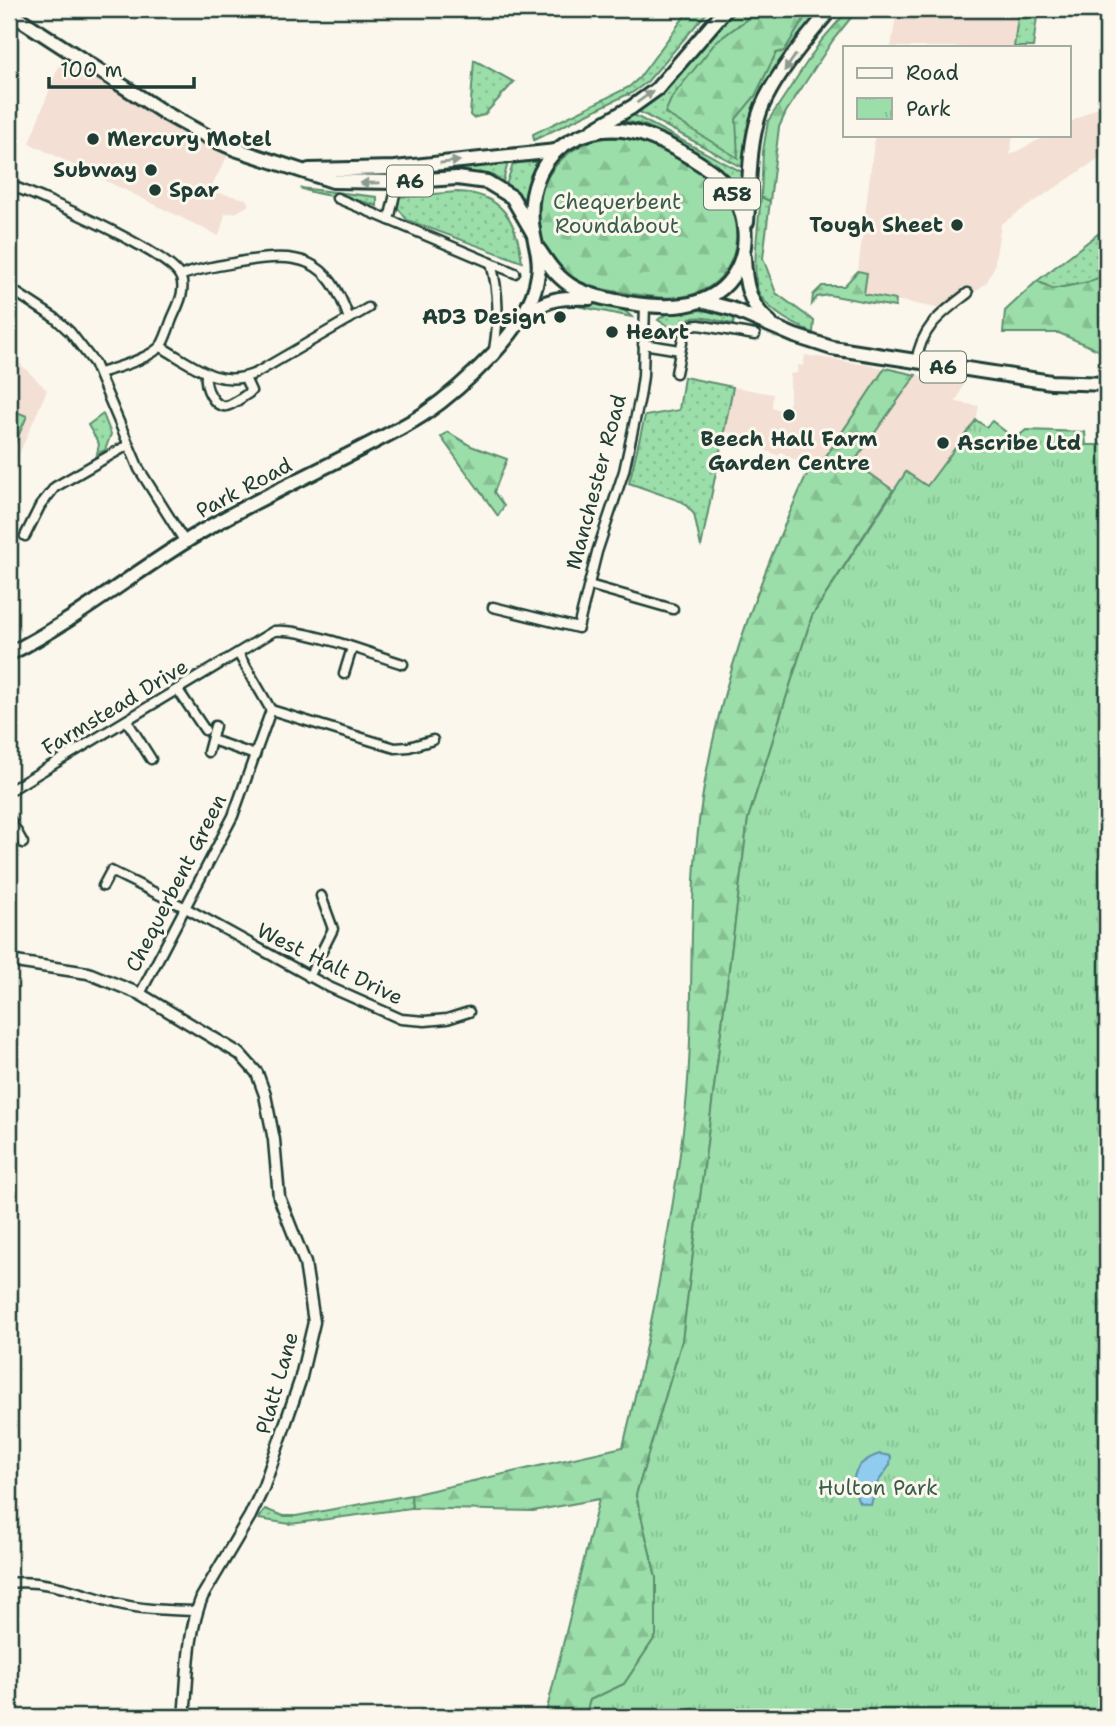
<svg xmlns="http://www.w3.org/2000/svg" width="1116" height="1726" viewBox="0 0 1116 1726" font-family="'Shantell Sans',sans-serif">
<style>
.built{fill:#f3dfd3}
.grass{fill:url(#grass-dots);stroke:#5d8e6e;stroke-width:2}
.forest{fill:url(#forest-firs);stroke:#5d8e6e;stroke-width:2}
.park{fill:url(#park-tufts);stroke:#5d8e6e;stroke-width:2}
.pitch{fill:#9bdea9;stroke:#5d8e6e;stroke-width:2}
.water{fill:#90ccf0;stroke:#6393a5;stroke-width:2}
.lines{fill:none;stroke-linecap:round;stroke-linejoin:round}
.minor-casing{stroke:#1f3d34;stroke-width:13}
.tertiary-casing{stroke:#1f3d34;stroke-width:15}
.primary-casing{stroke:#1f3d34;stroke-width:18}
.trunk-casing{stroke:#1f3d34;stroke-width:18}
.minor{stroke:#fbf7ec;stroke-width:8}
.tertiary{stroke:#fbf7ec;stroke-width:10}
.primary{stroke:#fbf7ec;stroke-width:12}
.trunk{stroke:#fbf7ec;stroke-width:12}
.oneway{fill:#8d9a90}
.poi-dot{fill:#1f3d34;stroke:#fbf7ec;stroke-width:2.5}
.labels{text-anchor:middle;stroke-width:6;stroke-linejoin:round;paint-order:stroke}
.shield{fill:#fbf7ec;stroke:#61756b;stroke-width:2}
.shield-label{font-size:19px;font-weight:bold;fill:#1f3d34}
.poi-label{font-size:21px;font-weight:bold;fill:#1f3d34;stroke:#fbf7ec;text-anchor:start}
.park-label{font-size:21px;fill:#385d4b;stroke:#fbf7ec}
.street-label{font-size:21px;fill:#1f3d34;stroke:#fbf7ec}
</style>
<defs>
<pattern id="grass-dots" width="8" height="8" patternUnits="userSpaceOnUse" patternTransform="scale(1.75)"><rect width="8" height="8" fill="#9bdea9"/><path d="M2 2h.1M6 6h.1" fill="none" stroke="#85bf92" stroke-width="1.8" stroke-linecap="round"/></pattern>
<pattern id="forest-firs" width="22" height="20" patternUnits="userSpaceOnUse" patternTransform="scale(1.75)"><rect width="22" height="20" fill="#9bdea9"/><path d="M5 1l3.5 6h-7zM16 11l3.5 6h-7z" fill="#85bf92"/></pattern>
<pattern id="park-tufts" width="24" height="20" patternUnits="userSpaceOnUse" patternTransform="scale(1.75)"><rect width="24" height="20" fill="#9bdea9"/><path d="M3 7l-1-3M5 7V3M7 7l1-3M15 17l-1-3M17 17v-4M19 17l1-3" fill="none" stroke="#85bf92"/></pattern>
</defs>
<rect width="100%" height="100%" fill="#fbf7ec"/>
<filter id="ink" filterUnits="userSpaceOnUse"><feTurbulence type="fractalNoise" baseFrequency=".0143" numOctaves="2"/><feDisplacementMap in="SourceGraphic" scale="14" xChannelSelector="R" yChannelSelector="G"/><feConvolveMatrix kernelMatrix="1 2 1 2 8 2 1 2 1" color-interpolation-filters="sRGB"/></filter>
<g filter="url(#ink)">
<!-- built -->
<g class="built">
<polygon points="897,9 1019,9 1014,47 891,47"/>
<polygon points="63,55 175,126 228,155 209,191 246,199 249,205 237,212 225,214 219,236 29,143"/>
<polygon points="1107,102 1107,153 1001,224 994,267 987,282 952,311 864,294 867,273 858,271 875,135 1013,135 1010,155 1048,135 1069,135 1069,123"/>
<polygon points="9,347 15,351 12,356 47,390 9,477"/>
<polygon points="805,355 885,368 815,471 781,452 778,456 723,430 733,387 773,394 772,407 785,412 790,402 790,374 797,373 798,365 803,366"/>
<polygon points="916,375 965,381 956,402 979,406 976,420 926,486 906,472 893,490 854,462"/>
</g>
<!-- grass -->
<g class="grass">
<polygon points="690,9 710,9 647,82 629,95 628,94 534,140 533,134 629,87 639,78"/>
<path d="M735 9H761L716 42 735 119 755 96 776 52 784 51 810 9H824C799 42 761 81 750 121 745 136 746 153 745 169L638 111 662 93Z"/>
<polygon points="1019,9 1038,9 1033,47 1014,47"/>
<polygon points="474,60 514,82 484,115 473,118 470,115"/>
<polygon points="630,113 744,173 742,196 717,164 647,126 621,120"/>
<polygon points="540,158 525,198 521,197 506,185 514,161"/>
<polygon points="508,162 503,182 483,174 466,172 407,175 410,171"/>
<path d="M300 188 377 197V206C351 195 325 199 300 188Z"/>
<path d="M457 192C502 193 517 221 522 262L407 220 398 208 399 197Z"/>
<path d="M761 197 770 201 763 258 776 293 814 321 813 333C794 324 772 314 760 295 750 279 759 218 761 197Z"/>
<polygon points="1107,227 1107,274 1089,282 1053,289 1037,281"/>
<polygon points="576,302 618,305 632,317 562,303"/>
<path d="M700 310 718 312 735 317 733 324C717 321 687 309 679 328L668 326 658 320C666 311 687 311 700 310Z"/>
<polygon points="684,377 733,387 701,547 694,514 683,502 629,483 645,416 679,410"/>
<polygon points="103,414 111,434 105,450 97,454 99,444 88,425"/>
<polygon points="411,1495 412,1508 290,1524 259,1519 265,1509 283,1516 296,1516"/>
</g>
<!-- forest -->
<g class="forest">
<polygon points="761,9 810,9 784,51 776,53 755,96 736,119 738,158 665,113 672,97 716,42"/>
<polygon points="849,9 858,9 833,40 786,112 779,127 770,201 761,197 763,151 768,121 821,41"/>
<path d="M605 138C616 138 627 137 637 140 661 146 708 172 722 192 750 232 736 286 686 296 669 300 651 296 633 294 611 291 586 288 568 274 513 231 538 149 605 138Z"/>
<polygon points="858,271 867,273 864,294 896,300 895,307 829,295 817,297 812,304 813,295 822,286 844,286"/>
<polygon points="1107,274 1107,354 1059,333 1003,333 1005,311 1037,281 1053,289 1089,282"/>
<path d="M885 368 916 375 854 462 893 490 812 616 748 819 682 1341 636 1495 656 1577V1636L624 1684 590 1700 585 1717H545L599 1499 533 1511 412 1508 411 1495 623 1447C648 1343 670 1237 683 1131 696 1035 687 936 697 840 709 713 756 583 810 468L816 471Z"/>
<polygon points="448,432 471,446 507,459 494,492 504,506 498,516 441,437"/>
</g>
<!-- park -->
<polygon class="park" points="976,420 986,427 992,421 1015,439 1026,430 1085,432 1086,445 1107,445 1107,1717 585,1717 590,1700 624,1684 656,1636 656,1577 636,1495 682,1341 748,819 812,616 906,472 927,486"/>
<!-- pitch -->
<polygon class="pitch" points="9,409 27,416 10,455 9,454"/>
<!-- water -->
<path class="water" d="M880 1454 891 1456 890 1465 876 1485 871 1505 859 1502C848 1478 854 1462 880 1454Z"/>
<g class="lines">
<defs>
<g id="minor">
<path d="M9 185C38 195 172 253 181 278 186 292 177 307 172 319 169 327 166 337 162 344 153 358 115 368 100 373"/>
<polyline points="337,198 515,273"/>
<polyline points="389,220 395,194 395,168"/>
<path d="M491 263C499 293 499 319 494 350"/>
<path d="M180 276C199 268 219 266 239 262 299 252 328 256 349 319"/>
<polyline points="9,288 55,318 70,332 94,363 139,469 185,542"/>
<polyline points="643,344 680,350"/>
<path d="M161 347C192 364 219 390 256 373L368 308"/>
<path d="M916 362C922 326 941 314 968 293"/>
<path d="M206 373C205 382 206 388 211 396 223 416 234 402 249 393L251 391 245 378"/>
<polyline points="676,373 684,333 689,326 699,325 755,335"/>
<polyline points="25,536 40,506 55,487 128,445"/>
<polyline points="589,585 673,609"/>
<polyline points="493,607 578,628 597,552 624,471 640,397 643,376 645,304"/>
<polyline points="238,653 271,710"/>
<polyline points="344,674 352,648"/>
<polyline points="178,690 205,730"/>
<polyline points="271,710 395,748 409,747 433,740"/>
<polyline points="127,721 151,759"/>
<polyline points="212,740 255,755"/>
<polyline points="208,752 215,726"/>
<path d="M9 791 274 631C305 628 371 654 403 664"/>
<polyline points="9,818 23,843"/>
<polyline points="103,886 111,871 184,907 329,987 401,1019 425,1021 447,1019 469,1012"/>
<polyline points="309,977 333,929 321,896"/>
<polyline points="140,994 233,816 271,710"/>
<path d="M9 1583C47 1579 79 1593 115 1603 143 1610 169 1610 197 1611"/>
</g>
<path id="tertiary" d="M9 961 88 973 140 994 240 1054 257 1073 265 1095 274 1140 279 1197 305 1263 314 1322 300 1381 264 1486 250 1516 202 1597C187 1634 188 1678 184 1717"/>
<g id="primary">
<polyline points="9,12 163,112 212,139 235,149 333,181 396,182 457,178 487,182 512,197 533,233"/>
<polyline points="309,170 395,168 556,151"/>
</g>
<g id="trunk">
<polyline points="594,129 632,107 657,89 726,9"/>
<path d="M747 222C750 187 748 149 759 115 769 82 808 36 831 9"/>
<path d="M744 257C745 282 748 305 770 322"/>
<polyline points="701,301 732,309 795,336 832,348 1051,382 1107,384"/>
<path d="M523 317C547 298 560 297 590 298"/>
<path d="M9 654C83 617 147 561 220 521 268 494 318 471 366 446 385 436 406 426 424 414 449 397 472 376 493 354 513 332 534 305 538 275 541 258 535 245 533 230 527 195 539 157 572 140 611 119 648 133 683 153 707 167 728 180 739 206 756 251 734 298 684 305 655 309 600 301 575 288 558 279 549 265 539 250"/>
</g>
</defs>
<!-- minor casing -->
<use href="#minor" class="minor-casing"/>
<!-- tertiary casing -->
<use href="#tertiary" class="tertiary-casing"/>
<!-- primary casing -->
<use href="#primary" class="primary-casing"/>
<!-- trunk casing -->
<use href="#trunk" class="trunk-casing"/>
<!-- minor -->
<use href="#minor" class="minor"/>
<!-- tertiary -->
<use href="#tertiary" class="tertiary"/>
<!-- primary -->
<use href="#primary" class="primary"/>
<!-- trunk -->
<use href="#trunk" class="trunk"/>
</g>
<!-- one-way arrows -->
<defs><path id="oneway-solid" d="M-6-.8H1V-3.2L6.5 0L1 3.2V.8H-6Z" transform="scale(1.75)"/></defs>
<g class="oneway">
<use href="#oneway-solid" transform="translate(790 63) rotate(125)"/>
<use href="#oneway-solid" transform="translate(645 97) rotate(-36)"/>
<use href="#oneway-solid" transform="translate(450 162) rotate(-6)"/>
<use href="#oneway-solid" transform="translate(370 183) rotate(179)"/>
</g>
</g>
<!-- markers -->
<g class="poi-dot">
<circle cx="93" cy="139" r="7"/>
<circle cx="151" cy="170" r="7"/>
<circle cx="155" cy="190" r="7"/>
<circle cx="957" cy="225" r="7"/>
<circle cx="560" cy="317" r="7"/>
<circle cx="612" cy="332" r="7"/>
<circle cx="789" cy="415" r="7"/>
<circle cx="943" cy="443" r="7"/>
</g>
<g class="labels">
<!-- shield labels -->
<g class="shield">
<rect x="387" y="165.5" width="46" height="31" rx="5"/>
<rect x="704" y="178.5" width="56" height="31" rx="5"/>
<rect x="920" y="351.5" width="46" height="31" rx="5"/>
</g>
<g class="shield-label">
<text x="410" y="188">A6</text>
<text x="732" y="201">A58</text>
<text x="943" y="374">A6</text>
</g>
<!-- poi labels -->
<g class="poi-label">
<text x="107" y="146">Mercury Motel</text>
<text x="137" y="177" text-anchor="end">Subway</text>
<text x="169" y="197">Spar</text>
<text x="943" y="232" text-anchor="end">Tough Sheet</text>
<text x="546" y="324" text-anchor="end">AD3 Design</text>
<text x="626" y="339">Heart</text>
<text x="789" y="446" text-anchor="middle">Beech Hall Farm<tspan x="789" dy="24">Garden Centre</tspan></text>
<text x="957" y="450">Ascribe Ltd</text>
</g>
<!-- park labels -->
<g class="park-label">
<text x="617" y="209">Chequerbent<tspan x="617" dy="24">Roundabout</tspan></text>
<text x="878" y="1495">Hulton Park</text>
</g>
<!-- street labels -->
<g class="street-label">
<text transform="translate(596 482) rotate(-75)" y="7">Manchester Road</text>
<text transform="translate(244 488) rotate(-28)" y="7">Park Road</text>
<text transform="translate(115 707) rotate(-31)" y="7">Farmstead Drive</text>
<text transform="translate(176 883) rotate(-63)" y="7">Chequerbent Green</text>
<text transform="translate(330 964) rotate(26)" y="7">West Halt Drive</text>
<text transform="translate(277 1383) rotate(-74)" y="7">Platt Lane</text>
</g>
</g>
<!-- margin -->
<rect width="1116" height="1726" fill="none" stroke="#fbf7ec" stroke-width="35"/>
<rect x="18" y="18" width="1081" height="1691" fill="none" stroke="#1f3d34" stroke-width="2.5" filter="url(#ink)"/>
<!-- legend -->
<rect x="843" y="46" width="228" height="91" fill="#fbf7ec" stroke="#a3ada2" stroke-width="2"/>
<rect x="857" y="68" width="35" height="10" fill="#fbf7ec" stroke="#a3ada2" stroke-width="2"/>
<text x="906" y="80" font-size="21" fill="#1f3d34">Road</text>
<rect x="857" y="98" width="35" height="21" fill="url(#park-tufts)" stroke="#a3ada2" stroke-width="2"/>
<text x="906" y="116" font-size="21" fill="#1f3d34">Park</text>
<!-- scale -->
<path d="M49 77v10h145v-10" fill="none" stroke="#1f3d34" stroke-width="3.5"/>
<text x="60" y="77" font-size="21" fill="#1f3d34" stroke="#fbf7ec" stroke-width="5" paint-order="stroke">100 m</text>
</svg>
